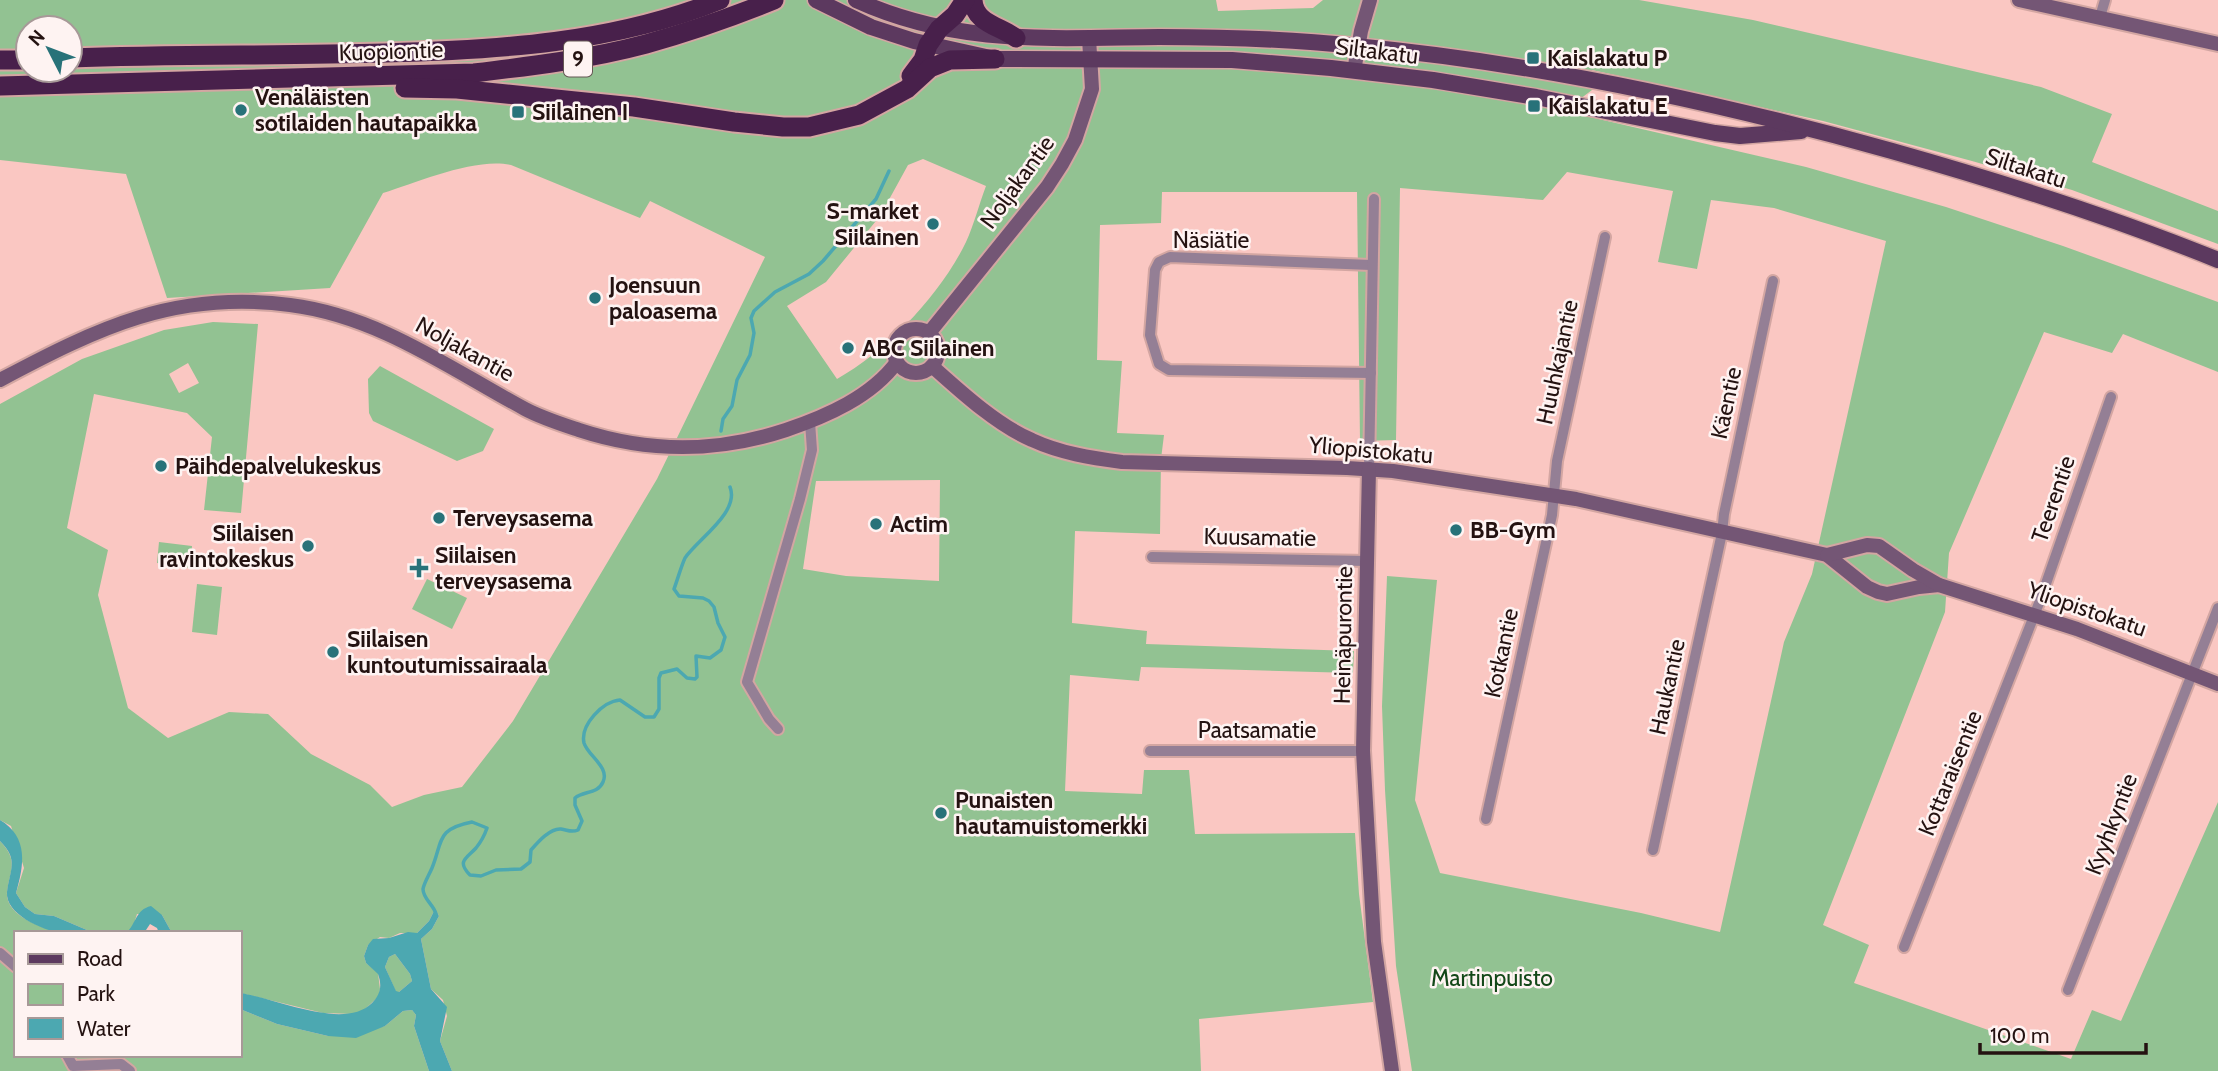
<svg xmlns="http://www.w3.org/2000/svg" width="2218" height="1071" viewBox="0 0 2218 1071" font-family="Cabin,sans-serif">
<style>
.green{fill:#92c292;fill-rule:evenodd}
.water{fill:#4ca8b1;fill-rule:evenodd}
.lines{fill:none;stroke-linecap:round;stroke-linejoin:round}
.stream{stroke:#4ca8b1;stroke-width:3.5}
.street-casing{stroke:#d3a6a2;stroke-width:14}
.secondary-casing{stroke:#d3a6a2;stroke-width:18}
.primary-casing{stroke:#d3a6a2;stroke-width:19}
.highway-casing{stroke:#d3a6a2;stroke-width:23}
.street{stroke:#947f95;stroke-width:10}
.secondary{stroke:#745675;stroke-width:14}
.primary{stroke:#5c395f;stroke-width:16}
.highway{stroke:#48204b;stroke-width:19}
.poi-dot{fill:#287279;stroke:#fef3f2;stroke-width:2.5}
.labels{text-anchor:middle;stroke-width:5;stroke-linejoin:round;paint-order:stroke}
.shield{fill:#fef3f2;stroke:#655654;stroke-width:2}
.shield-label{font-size:21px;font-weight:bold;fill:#241211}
.street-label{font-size:23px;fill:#241211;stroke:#fef3f2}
.poi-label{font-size:23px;font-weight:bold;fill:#241211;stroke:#fef3f2;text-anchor:start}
.park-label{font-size:23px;fill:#134718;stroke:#fef3f2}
</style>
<rect width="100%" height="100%" fill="#fac7c2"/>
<!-- green -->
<g class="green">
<path d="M0 0H1216L1218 11 1313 8 1323 0H1639L1753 20 2041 87 2112 114 2092 162 2218 211V244L2072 190 1972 161 1823 121 1592 70 1596 87 1564 111 1806 167 1946 207 2063 246 2218 302V372L2123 334 2112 353 2044 332 1949 553 1945 612 1823 925 1869 945 1854 983 2071 1059 2092 1010 2121 1021 2218 802V1071H1412L1396 966 1385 790 1382 706 1387 576 1437 580 1415 800 1440 873 1641 913 1720 932 1784 642 1812 574 1886 241 1774 208 1711 200 1697 269 1658 262 1673 191 1567 172 1543 200 1400 188 1396 440 1360 441 1357 192H1162L1161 223 1100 225 1097 360 1122 361 1117 433 1164 435 1161 459 1160 534 1075 531 1072 623 1147 631 1146 644 1354 651 1353 673 1141 667 1139 681 1070 675 1065 791 1142 794 1144 770H1189L1195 834 1355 833 1359 894 1373 1002 1199 1019 1201 1071H452L440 1041 447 1016 443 1000 431 989 421 939 432 929 439 916 435 909 429 921 417 933H400L389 938 380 937 368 945 364 956 366 963 378 973 380 989 379 996 364 1010 353 1014 323 1013 240 993V933H172L162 915 137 914 133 927 126 933H94L54 916 35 914 25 907 16 893 24 868 11 826 0 820V404L82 359 164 330 213 322 258 324 241 513 204 510 212 437 187 413 94 394 67 528 108 550 98 595 128 708 168 738 229 712 268 714 311 754 370 785 392 807 424 795 462 787 513 721 657 479 765 257 650 201 640 218 511 165C476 157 418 182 383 193L330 288 167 298 126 174 0 160ZM28 28H70V70H28ZM923 159 986 186C979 204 974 225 966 242 941 294 887 351 837 379L787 306 826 282 880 216 908 165ZM188 363 199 383 179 393 169 374ZM940 480 939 581 846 576 803 569 816 481Z"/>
<polygon points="380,366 494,429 483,451 457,461 373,421 369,413 368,379"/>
<polygon points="159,542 192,546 190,568 157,563"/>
<polygon points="427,579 467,598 452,629 412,609"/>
<polygon points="197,584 222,587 217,635 192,632"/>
<path d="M0 841C19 861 10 869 7 892 5 916 42 928 61 933H16V1055H240V1009L277 1024 328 1036 385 1026 403 1011 412 1010 416 1015 414 1026 429 1071H0Z"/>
<polygon points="395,954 410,974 412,981 399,992 396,992 385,967 389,957"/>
</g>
<!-- water -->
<g class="water">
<path d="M0 820C29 837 24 866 16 893L25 907 35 914 54 916 94 933C83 933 71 934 61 933 42 930 5 914 7 892 10 869 19 860 0 841Z"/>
<path d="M151 906 162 915 172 933H159L157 928 150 924 144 933H126C137 923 135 910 151 906Z"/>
<path d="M435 909 439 916 432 929 421 939 431 989 447 1007 440 1041 452 1071H429L414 1026 416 1015 412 1010 403 1011 385 1026 356 1038 328 1036 277 1024 240 1009V993C275 998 344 1031 372 1003 381 994 382 985 378 974L366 963 364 956 368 945 373 939 389 938 408 932 417 933 429 921ZM395 954 410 974 412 981 399 992 396 991 385 967 389 957Z"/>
</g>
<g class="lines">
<!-- stream -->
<g class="stream">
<polyline points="721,431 723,419 732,406 737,380 750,355 754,333 751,318 754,311 775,292 809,274 823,261 876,199 889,171"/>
<path d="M436 914C434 905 423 899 423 889 424 883 429 875 432 868 443 841 436 829 472 822L487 828C485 834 480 843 476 848 467 858 456 861 470 875L481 876 496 870 521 869 530 862 531 850C538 842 550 828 561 829 568 830 571 833 578 830L582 821 575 805V798C583 791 598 794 603 782 610 767 588 756 584 743 580 725 603 701 620 700L645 717H654L659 709V678L661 673 677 669 687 678 695 679 697 677 696 656 710 658 721 650 725 637 718 623 714 607 709 601 703 598 679 596 674 589C677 581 682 564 685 558 698 539 740 512 730 487"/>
</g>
<defs>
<g id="street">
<polyline points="2100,17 2105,0"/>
<polyline points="1371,373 1169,370 1159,364 1150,335 1155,270 1159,262 1170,257 1371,265"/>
<polyline points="1369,469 1374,199"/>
<polyline points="1152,557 1368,561"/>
<polyline points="778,729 769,719 747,682 800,499 812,450 810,422"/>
<polyline points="1150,751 1363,751"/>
<polyline points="1486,819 1552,515 1557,461 1605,237"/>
<polyline points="1653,850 1722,533 1724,514 1773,281"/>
<polyline points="1904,947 2041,598 2111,397"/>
<polyline points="0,953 16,967"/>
<polyline points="2068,990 2218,608"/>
<polyline points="67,1055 73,1066 121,1064 130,1071"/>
</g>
<g id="secondary">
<polyline points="2019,0 2218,44"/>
<polyline points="1354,71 1361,31 1370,0"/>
<circle cx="916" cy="351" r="22"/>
<polyline points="929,333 1047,187 1062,164 1075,140 1092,89 1089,38"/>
<path d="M932 366C961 392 997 425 1032 440 1060 453 1091 458 1122 462L1347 468 1393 471 1576 499 1827 555 1867 587 1878 592 1887 594 1919 587 1939 585"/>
<path d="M0 380C98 328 175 290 290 305 378 316 449 368 525 409 542 418 561 424 579 430 649 453 716 453 786 430 827 416 871 397 897 362"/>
<polyline points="1369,469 1363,751 1374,942 1392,1071"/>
<polyline points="1827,555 1867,545 1879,546 1913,570 1939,585 2077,629 2218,684"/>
</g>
<g id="primary">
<polyline points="816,0 871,27 914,41 995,59 1232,60 1331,68 1433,80 1536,97 1715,133 1740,136 1801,131"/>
<path d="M856 0C957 46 1051 38 1159 37 1225 37 1290 39 1355 46 1536 63 1717 102 1892 151 2002 182 2112 217 2218 260"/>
</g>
<g id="highway">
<path d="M973 0C974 23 1000 26 1016 38"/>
<path d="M70 58C175 54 280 56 385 53 498 50 614 43 720 0"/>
<polyline points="0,60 28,60"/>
<polyline points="911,76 923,60 928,45 939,29 955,15 965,0"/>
<path d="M0 86 474 73C532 66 590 59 646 44 689 32 732 17 774 0"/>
<polyline points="405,88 457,89 546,98 634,107 734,122 783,127 809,127 859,115 907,89 930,68 950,60 995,59"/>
</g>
</defs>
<!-- street casing -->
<use href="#street" class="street-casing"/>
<!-- secondary casing -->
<use href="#secondary" class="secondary-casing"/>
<!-- primary casing -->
<use href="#primary" class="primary-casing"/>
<!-- highway casing -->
<use href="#highway" class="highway-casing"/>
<!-- street -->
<use href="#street" class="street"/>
<!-- secondary -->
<use href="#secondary" class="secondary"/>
<!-- primary -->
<use href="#primary" class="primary"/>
<!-- highway -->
<use href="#highway" class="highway"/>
</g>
<!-- markers -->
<g class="poi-dot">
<rect x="1526" y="51" width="14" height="14" rx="3.5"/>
<rect x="1527" y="99" width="14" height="14" rx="3.5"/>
<circle cx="241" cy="110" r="7"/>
<rect x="511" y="105" width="14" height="14" rx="3.5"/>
<circle cx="933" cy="224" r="7"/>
<circle cx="595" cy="298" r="7"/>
<circle cx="848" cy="348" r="7"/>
<circle cx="161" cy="466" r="7"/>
<circle cx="439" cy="518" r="7"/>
<circle cx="876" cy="524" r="7"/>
<circle cx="1456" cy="530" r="7"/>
<circle cx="308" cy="546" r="7"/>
<path d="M415.5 557.5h7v7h7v7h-7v7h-7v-7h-7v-7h7z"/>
<circle cx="333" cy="652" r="7"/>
<circle cx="941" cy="813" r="7"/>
</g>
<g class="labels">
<!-- shield labels -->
<rect class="shield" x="564" y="41.5" width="28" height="35" rx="5"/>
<g class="shield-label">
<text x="578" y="66">9</text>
</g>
<!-- street labels -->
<g class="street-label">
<text transform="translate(391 51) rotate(-2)" y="8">Kuopiontie</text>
<text transform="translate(1377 51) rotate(7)" y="8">Siltakatu</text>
<text transform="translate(2026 168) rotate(18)" y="8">Siltakatu</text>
<text transform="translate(1017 182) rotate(-54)" y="8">Noljakantie</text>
<text x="1211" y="248">Näsiätie</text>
<text transform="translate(465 349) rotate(29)" y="8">Noljakantie</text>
<text transform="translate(1557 362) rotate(-78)" y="8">Huuhkajantie</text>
<text transform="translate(1726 403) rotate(-78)" y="8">Käentie</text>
<text transform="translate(1371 450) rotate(5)" y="8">Yliopistokatu</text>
<text transform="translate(2053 499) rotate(-71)" y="8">Teerentie</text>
<text transform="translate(1260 537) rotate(1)" y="8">Kuusamatie</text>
<text transform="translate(2087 609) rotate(19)" y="8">Yliopistokatu</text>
<text transform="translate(1343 635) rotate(-89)" y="8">Heinäpurontie</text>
<text transform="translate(1501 653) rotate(-78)" y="8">Kotkantie</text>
<text transform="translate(1667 687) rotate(-78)" y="8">Haukantie</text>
<text x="1257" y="738">Paatsamatie</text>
<text transform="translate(1950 773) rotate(-68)" y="8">Kottaraisentie</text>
<text transform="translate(2111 824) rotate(-69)" y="8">Kyyhkyntie</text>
</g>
<!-- poi labels -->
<g class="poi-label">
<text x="1547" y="66">Kaislakatu P</text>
<text x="255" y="105">Venäläisten<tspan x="255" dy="26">sotilaiden hautapaikka</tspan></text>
<text x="1548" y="114">Kaislakatu E</text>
<text x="532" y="120">Siilainen I</text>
<text x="919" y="219" text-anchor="end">S-market<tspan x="919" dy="26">Siilainen</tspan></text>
<text x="609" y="293">Joensuun<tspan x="609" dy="26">paloasema</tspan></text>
<text x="862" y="356">ABC Siilainen</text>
<text x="175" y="474">Päihdepalvelukeskus</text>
<text x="453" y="526">Terveysasema</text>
<text x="890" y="532">Actim</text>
<text x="1470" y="538">BB-Gym</text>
<text x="294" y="541" text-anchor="end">Siilaisen<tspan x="294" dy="26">ravintokeskus</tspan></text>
<text x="435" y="563">Siilaisen<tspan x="435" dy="26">terveysasema</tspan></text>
<text x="347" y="647">Siilaisen<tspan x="347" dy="26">kuntoutumissairaala</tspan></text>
<text x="955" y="808">Punaisten<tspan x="955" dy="26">hautamuistomerkki</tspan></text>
</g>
<!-- park labels -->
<g class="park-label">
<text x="1492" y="986">Martinpuisto</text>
</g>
</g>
<!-- legend -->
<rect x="14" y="931" width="228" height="126" fill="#fef3f2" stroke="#a79998" stroke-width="2"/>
<rect x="28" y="954" width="35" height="10" fill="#5c395f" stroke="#a79998" stroke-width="2"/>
<text x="77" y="966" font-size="21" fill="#241211">Road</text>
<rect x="28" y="984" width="35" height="21" fill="#92c292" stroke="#a79998" stroke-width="2"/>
<text x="77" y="1001" font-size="21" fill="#241211">Park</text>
<rect x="28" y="1018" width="35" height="21" fill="#4ca8b1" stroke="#a79998" stroke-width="2"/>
<text x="77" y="1036" font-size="21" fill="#241211">Water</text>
<!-- north arrow -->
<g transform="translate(49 49) rotate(312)"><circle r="33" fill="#fef3f2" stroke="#a79998" stroke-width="2"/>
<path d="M0-5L12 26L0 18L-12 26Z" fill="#287279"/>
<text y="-10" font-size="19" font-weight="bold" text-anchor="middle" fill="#241211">N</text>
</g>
<!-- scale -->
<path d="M1980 1043v10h166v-10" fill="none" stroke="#241211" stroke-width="3.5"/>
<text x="1990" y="1043" font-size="21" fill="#241211" stroke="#fef3f2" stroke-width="5" paint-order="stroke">100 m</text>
</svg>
